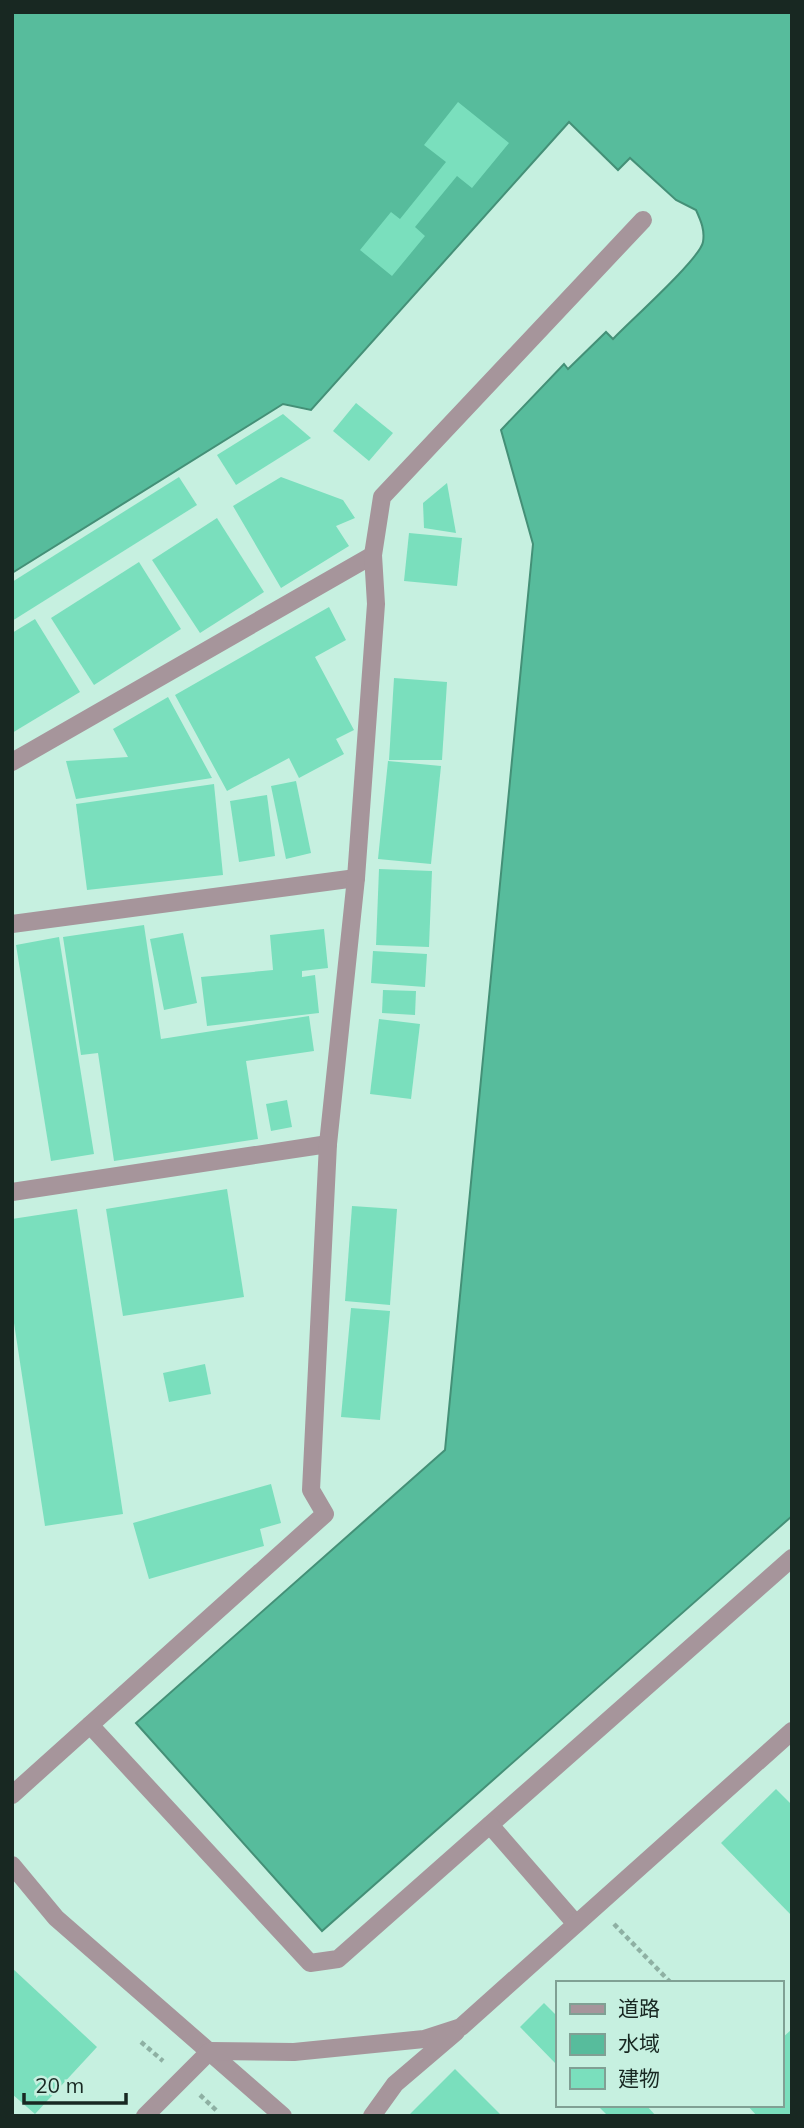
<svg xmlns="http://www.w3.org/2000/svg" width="804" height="2128" viewBox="0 0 804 2128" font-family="Mulish,'Noto Sans JP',sans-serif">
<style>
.water{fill:#57bc9c;stroke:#449077;stroke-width:2}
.building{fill:#7adfbd}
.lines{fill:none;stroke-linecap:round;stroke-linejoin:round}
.path{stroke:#8eb0a3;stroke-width:4.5;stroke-dasharray:5 3.5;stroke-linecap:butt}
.minor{stroke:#a6959b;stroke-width:18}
</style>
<rect width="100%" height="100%" fill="#c6f0e0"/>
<!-- water -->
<path class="water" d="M12 12H792V1516L322 1931 136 1723 445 1450 533 544 501 430 564 364 568 369 606 332 613 339C629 322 700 259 703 242 705 230 701 221 696 210L676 200 630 158 618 170 569 122 311 410 283 404 12 573Z"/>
<!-- building -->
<g class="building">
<polygon points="458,102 509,143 472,188 457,176 415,227 425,236 392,276 360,250 391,212 400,219 446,162 424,145"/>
<polygon points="356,403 393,433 369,461 333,431"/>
<polygon points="283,414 311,438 236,485 217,455"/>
<polygon points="179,477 197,505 12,621 12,582"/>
<polygon points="281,477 343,500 355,518 336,526 349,546 281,588 233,506"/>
<polygon points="447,483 456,533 424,528 423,503"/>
<polygon points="217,518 264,592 200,633 152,560"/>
<polygon points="409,533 462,538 457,586 404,581"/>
<polygon points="139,562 181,629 94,685 51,618"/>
<polygon points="329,607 346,640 315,657 354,730 336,739 344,754 299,778 289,758 227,791 175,695"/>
<polygon points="35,619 80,692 12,733 12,633"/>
<polygon points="394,678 447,682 442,760 389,760"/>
<polygon points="168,697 212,778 76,799 66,761 128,757 113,729"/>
<polygon points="388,761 441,766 431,864 378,859"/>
<polygon points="296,781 311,853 286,859 271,786"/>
<polygon points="214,784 223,875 87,890 76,804"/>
<polygon points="267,795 275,856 239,862 230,801"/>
<polygon points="379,869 432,871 429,947 376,945"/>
<polygon points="144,925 161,1039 309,1016 314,1051 246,1061 258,1139 114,1161 98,1053 81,1055 63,937"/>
<polygon points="324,929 328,968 302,971 302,977 315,975 319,1013 207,1026 201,977 273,970 270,935"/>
<polygon points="183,933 197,1003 164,1010 150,939"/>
<polygon points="59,937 94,1154 51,1161 16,945"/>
<polygon points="373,951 427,954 425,987 371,983"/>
<polygon points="383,990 416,991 415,1015 382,1013"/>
<polygon points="379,1019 420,1024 411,1099 370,1094"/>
<polygon points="287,1100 292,1127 271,1131 266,1104"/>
<polygon points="227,1189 244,1297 123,1316 106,1209"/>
<polygon points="352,1206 397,1209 390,1305 345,1301"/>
<polygon points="77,1209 123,1514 45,1526 12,1310 12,1219"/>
<polygon points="351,1308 390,1311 380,1420 341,1417"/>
<polygon points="205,1364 211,1394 169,1402 163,1373"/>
<polygon points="271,1484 281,1523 260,1529 264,1546 149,1579 133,1523"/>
<polygon points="776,1789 792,1805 792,1916 721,1843"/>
<polygon points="12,1968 97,2047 35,2114 12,2094"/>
<polygon points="544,2003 557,2016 557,2065 520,2027"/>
<polygon points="792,2029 792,2116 757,2116 747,2105 781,2105 781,2039"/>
<polygon points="455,2069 502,2116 408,2116"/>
<polygon points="597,2105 646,2105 656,2116 608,2116"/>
</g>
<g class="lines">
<!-- path -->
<g class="path">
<polyline points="614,1924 671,1983"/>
<polyline points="141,2042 163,2061"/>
<polyline points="200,2095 217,2111"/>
</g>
<!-- minor -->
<g class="minor">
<polyline points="12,762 373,555"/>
<polyline points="12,924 356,878"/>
<polyline points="12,1192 328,1144"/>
<polyline points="90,1725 310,1963 338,1959 792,1558"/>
<polyline points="12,1795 325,1514 311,1490 328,1144 356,878 376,604 373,555 382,497 643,220"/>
<polyline points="490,1825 576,1924"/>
<polyline points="12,1865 56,1918 283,2116"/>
<polyline points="145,2116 210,2051 294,2052 424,2039 461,2027 792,1731"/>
<polyline points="372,2116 395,2084 456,2032"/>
</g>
</g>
<!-- border -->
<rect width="804" height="2128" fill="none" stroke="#182822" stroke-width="28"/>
<!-- legend -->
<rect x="556" y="1981" width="228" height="126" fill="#c6f0e0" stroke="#80a094" stroke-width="2"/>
<rect x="570" y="2004" width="35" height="10" fill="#a6959b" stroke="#80a094" stroke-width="2"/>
<text x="618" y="2016" font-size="21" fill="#182822">道路</text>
<rect x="570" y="2034" width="35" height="21" fill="#57bc9c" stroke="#80a094" stroke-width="2"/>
<text x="618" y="2051" font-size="21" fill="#182822">水域</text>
<rect x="570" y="2068" width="35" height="21" fill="#7adfbd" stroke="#80a094" stroke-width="2"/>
<text x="618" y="2086" font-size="21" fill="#182822">建物</text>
<!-- scale -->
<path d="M24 2093v10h102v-10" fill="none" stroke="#182822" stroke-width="3.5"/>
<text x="35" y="2093" font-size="21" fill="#182822" stroke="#c6f0e0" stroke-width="5" paint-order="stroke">20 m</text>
</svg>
